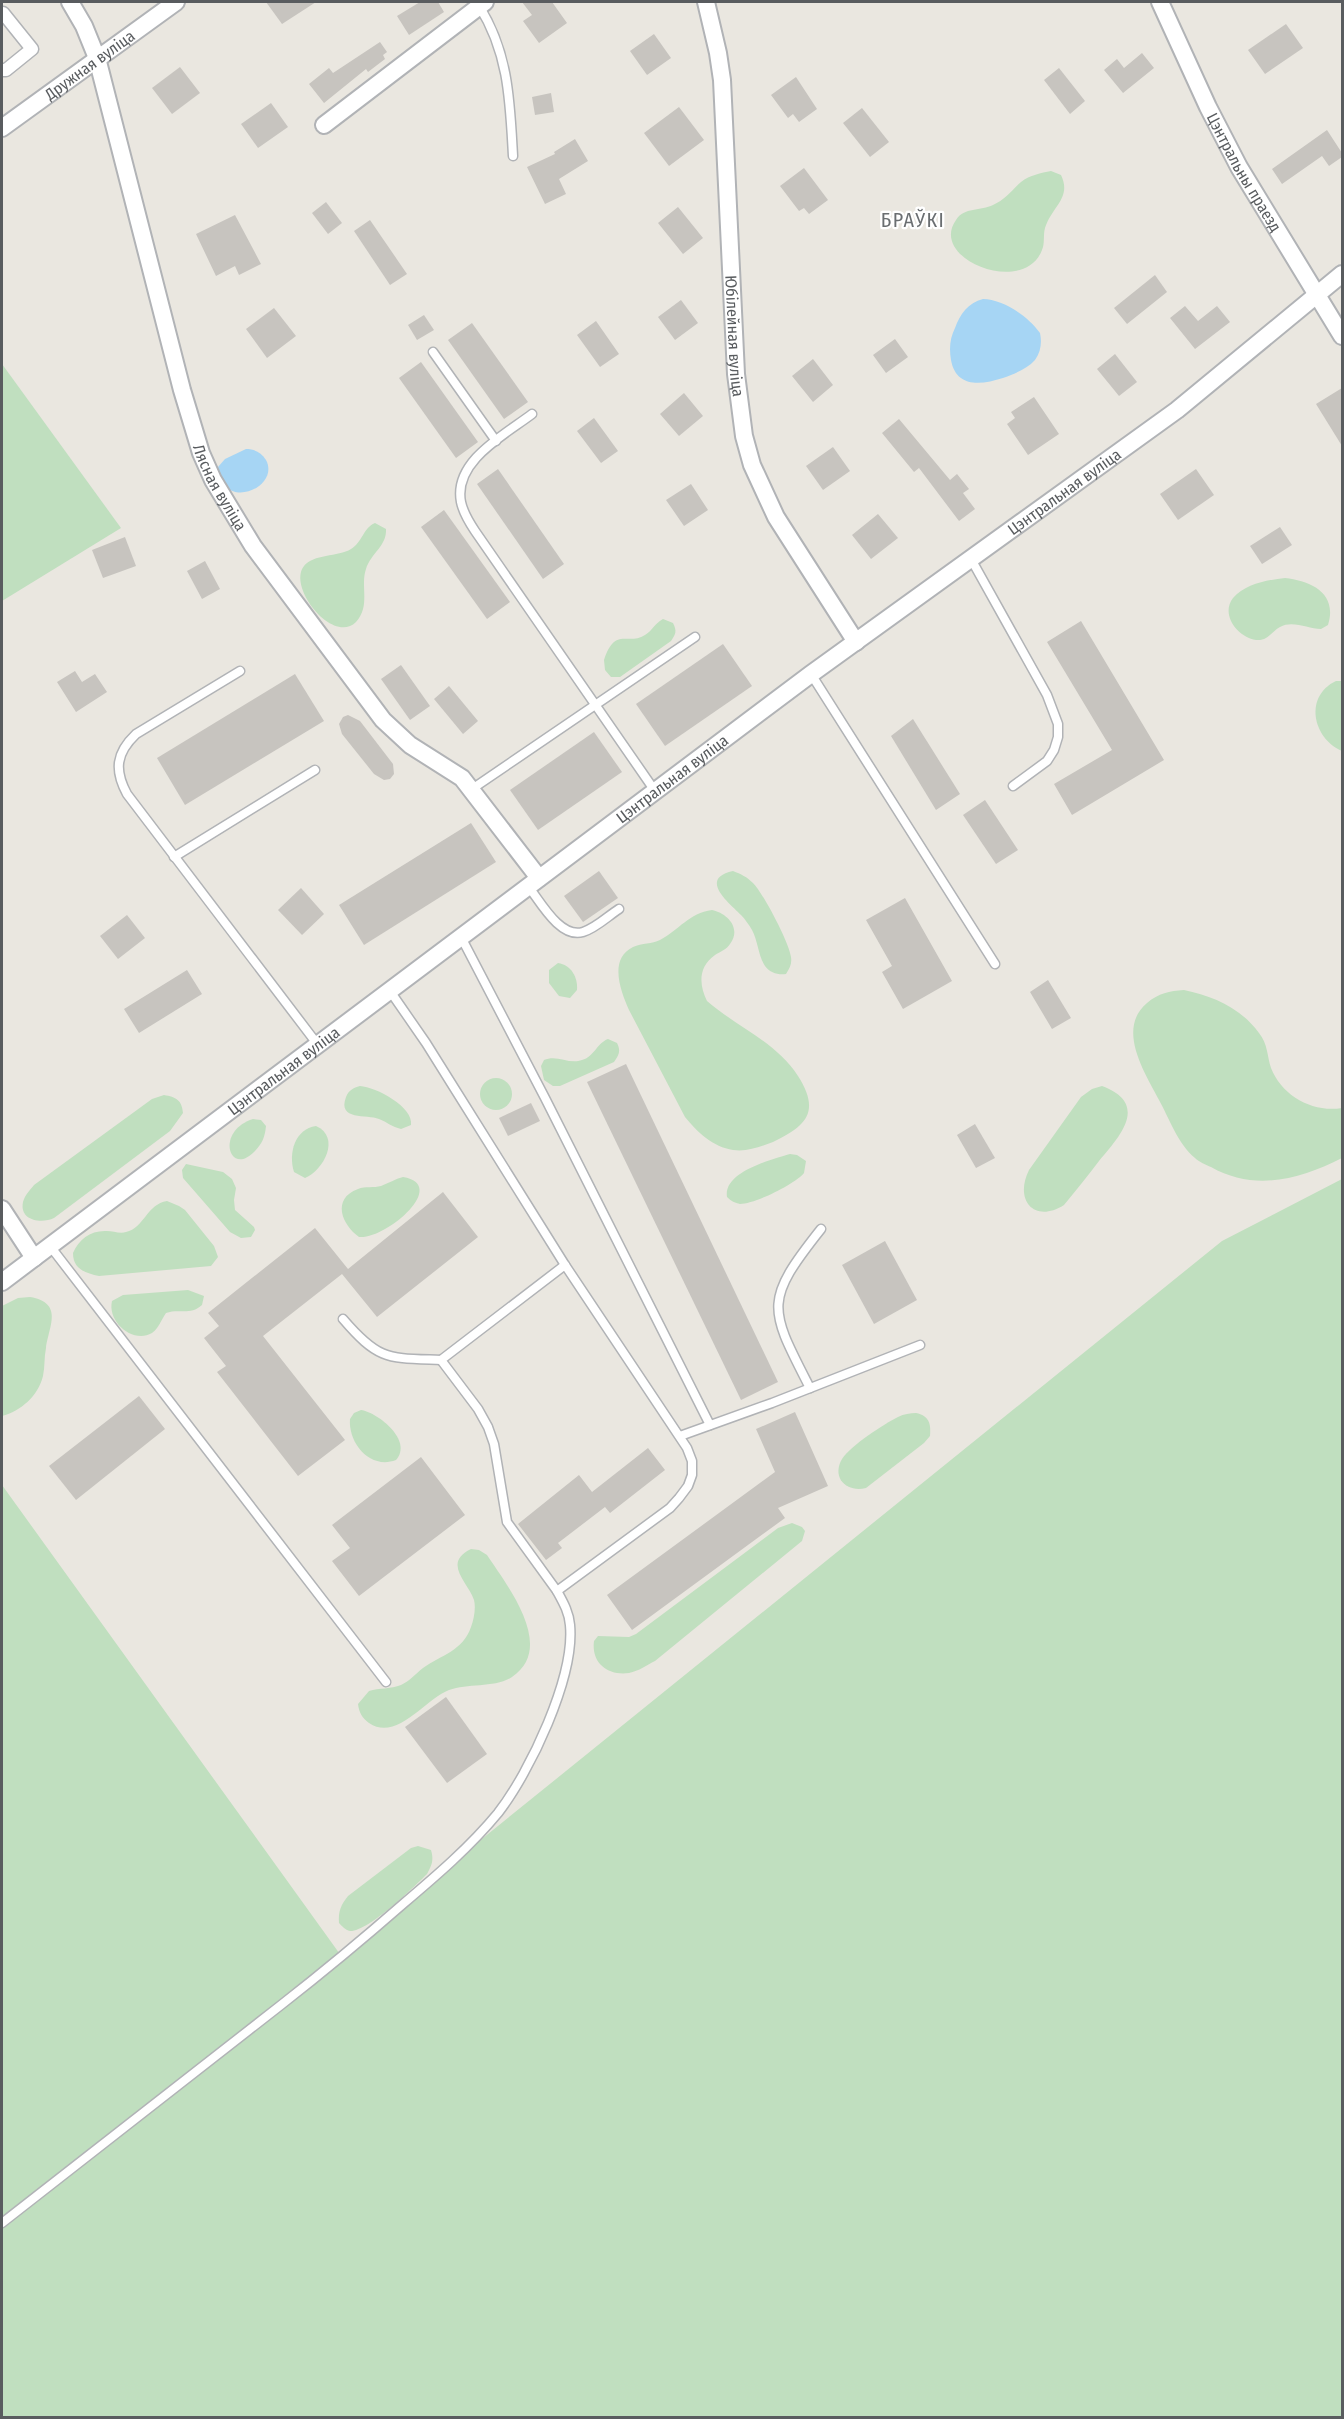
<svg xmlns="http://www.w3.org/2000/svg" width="1344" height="2419" viewBox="0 0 1344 2419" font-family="'Fira Sans Condensed',sans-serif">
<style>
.green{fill:#c0dfbf}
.water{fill:#a6d5f4}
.building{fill:#c7c4bf}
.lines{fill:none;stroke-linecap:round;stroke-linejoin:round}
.service-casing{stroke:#b1b3b6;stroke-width:11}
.pedestrian-casing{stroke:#b1b3b6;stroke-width:15}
.minor-casing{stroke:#b1b3b6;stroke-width:20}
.service{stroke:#fff;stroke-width:8}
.pedestrian{stroke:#fff;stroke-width:12}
.minor{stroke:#fff;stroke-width:16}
.labels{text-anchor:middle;stroke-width:4.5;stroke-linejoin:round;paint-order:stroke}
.street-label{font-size:16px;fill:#595c5f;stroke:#fff}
.quarter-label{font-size:20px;letter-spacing:1.5px;fill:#6a6e71;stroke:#fff}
</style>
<rect width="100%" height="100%" fill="#eae7e0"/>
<!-- green -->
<g class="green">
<path d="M1051 171 1061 175C1072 198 1052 206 1045 228 1043 235 1045 244 1042 250 1024 297 928 259 956 220 964 207 981 211 993 205 1005 200 1012 190 1021 182 1030 175 1041 173 1051 171Z"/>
<polygon points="2,364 121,528 2,601"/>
<path d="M375 523 386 529C387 546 371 553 366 569 360 586 371 606 356 622 333 645 287 587 304 566 313 554 338 557 351 549 362 543 363 528 375 523Z"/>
<path d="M1285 578C1311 581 1338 593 1328 625L1321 629C1308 629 1293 620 1280 627 1271 632 1268 641 1256 640 1238 637 1220 615 1233 598 1245 584 1267 580 1285 578Z"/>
<path d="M663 619 673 623C677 631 676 634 671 641L620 677H611L605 670 604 660C615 626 628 646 645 635 652 631 655 623 663 619Z"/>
<path d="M1336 681H1342V751C1312 738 1304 696 1336 681Z"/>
<path d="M733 871C741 874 747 877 753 883 763 893 789 942 791 957 792 964 790 968 786 974 778 975 770 973 765 966 758 955 758 941 752 930 749 925 745 919 741 915 731 904 697 879 733 871Z"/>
<path d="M712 910C727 913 742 928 730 944 727 949 720 952 715 955 698 967 699 985 707 1001 737 1027 776 1042 798 1076 821 1112 806 1126 773 1142 760 1147 747 1152 733 1150 713 1147 697 1132 685 1117L629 1010C621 992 608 959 633 947 642 943 652 944 660 940 679 930 689 913 712 910Z"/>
<path d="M558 963C571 965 578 977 577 990L570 998 559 996 549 983V970Z"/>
<path d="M1184 990C1213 996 1241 1008 1259 1033 1268 1044 1267 1056 1271 1068 1282 1096 1313 1113 1342 1108V1158C1301 1179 1255 1192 1211 1167 1206 1165 1199 1162 1195 1158 1178 1144 1169 1118 1159 1100 1145 1073 1116 1029 1147 1003 1159 993 1169 991 1184 990Z"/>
<path d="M608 1039 617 1043C621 1051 619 1055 614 1062L560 1086H553L544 1080 541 1066 544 1060C557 1054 569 1065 582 1060 594 1057 597 1043 608 1039Z"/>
<circle cx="496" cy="1094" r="16"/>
<path d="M360 1086C376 1087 414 1107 411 1125L401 1129C392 1127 387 1122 379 1119 367 1114 337 1121 346 1097 349 1090 353 1088 360 1086Z"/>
<path d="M1102 1086C1150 1104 1120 1136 1099 1161 1088 1176 1076 1190 1064 1205 1034 1224 1014 1200 1029 1170L1081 1097 1092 1089Z"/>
<path d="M164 1095C176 1097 182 1100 183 1113L170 1131 54 1218C42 1224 19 1221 23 1202 25 1195 30 1190 34 1185L152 1099Z"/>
<path d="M253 1119 261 1120 266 1126C265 1137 262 1144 254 1152 229 1177 215 1131 253 1119Z"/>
<path d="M316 1126C341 1137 324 1170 305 1178L294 1172C288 1153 295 1129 316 1126Z"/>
<path d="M790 1154 797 1155 806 1161 804 1173C795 1184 755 1204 740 1204 735 1203 731 1201 727 1197 723 1172 770 1160 790 1154Z"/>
<polygon points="186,1164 223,1172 232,1179 236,1188 234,1200 235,1210 254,1227 255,1230 251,1237 241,1238 230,1232 183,1178 182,1170"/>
<path d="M403 1177C450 1185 385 1240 359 1237 342 1225 331 1199 358 1189 365 1186 374 1188 381 1186 389 1183 395 1179 403 1177Z"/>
<polygon points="1342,1179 1342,2417 2,2417 2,1485 342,1957 441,1872 1222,1241"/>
<path d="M167 1201 179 1206 185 1210 214 1246 218 1257 211 1266 99 1276C85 1273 73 1269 73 1253 79 1239 91 1230 107 1231 113 1231 120 1234 126 1232 144 1228 147 1204 167 1201Z"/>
<path d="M188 1290 204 1296 202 1305C190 1316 179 1308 166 1313 161 1320 159 1328 152 1333 133 1344 107 1322 112 1301L123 1295Z"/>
<path d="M30 1297C64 1303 49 1326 46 1348 44 1357 45 1367 43 1376 38 1396 21 1411 2 1416V1306L18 1298Z"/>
<path d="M361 1410C379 1413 413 1441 396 1460 370 1470 348 1443 350 1419L354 1413Z"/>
<path d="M916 1413C929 1416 931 1423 930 1436L924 1443 866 1488C847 1493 831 1478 842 1459 850 1446 884 1424 898 1417 904 1414 910 1413 916 1413Z"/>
<path d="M792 1523 802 1527 805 1531 802 1541 655 1661C647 1665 639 1671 629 1673 608 1676 591 1663 594 1641L598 1636 629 1637 636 1634 778 1528Z"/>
<path d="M471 1549 479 1550 487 1555C506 1584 557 1647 512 1677 495 1688 468 1683 449 1690 425 1699 397 1742 369 1723 362 1718 359 1712 358 1704L369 1691C379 1688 391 1689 401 1685 410 1681 415 1674 423 1668 441 1655 463 1651 471 1627 474 1619 476 1608 474 1600 468 1582 442 1563 471 1549Z"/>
<path d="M418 1846 431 1850C434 1860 432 1865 427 1874 414 1887 368 1932 350 1931 345 1930 342 1926 339 1923 338 1911 341 1905 348 1896L411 1848Z"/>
</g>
<!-- water -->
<g class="water">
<path d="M983 299C1003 299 1029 317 1040 333 1042 342 1041 352 1035 360 1027 369 1014 374 1003 378 981 385 956 388 951 360 949 348 950 338 955 328 960 314 968 303 983 299Z"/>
<path d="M246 449C254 449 261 452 266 460 281 488 221 513 218 467L225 459Z"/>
</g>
<!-- building -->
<g class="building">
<polygon points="266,2 316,2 282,24"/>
<polygon points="420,2 438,2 444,12 409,35 397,16"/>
<polygon points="522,2 552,2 567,23 539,43 523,21 532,15"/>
<polygon points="1286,24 1303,48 1265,74 1248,50"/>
<polygon points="654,34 671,58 647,75 630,51"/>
<polygon points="380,42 387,52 383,55 385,59 368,72 366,69 324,103 309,84 329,68 333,73"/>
<polygon points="1142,53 1154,68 1123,93 1104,70 1117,59 1124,68"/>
<polygon points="180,67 200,93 172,114 152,88"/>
<polygon points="1059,68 1085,101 1070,114 1044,80"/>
<polygon points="796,77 817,109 799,122 793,114 788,118 771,95"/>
<polygon points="551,93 554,112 535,115 532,97"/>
<polygon points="271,103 288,127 258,148 241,124"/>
<polygon points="679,107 704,140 669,166 644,133"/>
<polygon points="862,108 889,142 870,157 843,123"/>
<polygon points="1327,130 1342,153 1342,157 1329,166 1322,156 1282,184 1272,169"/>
<polygon points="575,139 588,161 559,179 566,194 545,204 527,167 555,154 554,152"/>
<polygon points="804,168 828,200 809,214 804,208 799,211 780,186"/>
<polygon points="326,202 342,223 328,234 312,213"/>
<polygon points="678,207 703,238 683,254 658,223"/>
<polygon points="235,215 261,264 239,275 235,266 216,276 196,234"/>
<polygon points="370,220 407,274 390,285 354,231"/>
<polygon points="1155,275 1167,292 1127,324 1114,308"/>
<polygon points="681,300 698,323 675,340 658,317"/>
<polygon points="1185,306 1198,321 1217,306 1230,322 1195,349 1170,318"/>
<polygon points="274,308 296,336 267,358 246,329"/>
<polygon points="424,315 434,330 417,340 408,325"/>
<polygon points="596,321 619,354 600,367 577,335"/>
<polygon points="472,323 528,402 504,419 448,340"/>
<polygon points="895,339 908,357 886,373 873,355"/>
<polygon points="1115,354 1137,382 1119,396 1097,369"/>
<polygon points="813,359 833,385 813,402 792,376"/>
<polygon points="421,362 478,442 456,458 399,378"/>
<polygon points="1342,388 1342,446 1316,404"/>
<polygon points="684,393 703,416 679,436 660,414"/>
<polygon points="1034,397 1059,434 1028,455 1007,424 1015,418 1011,412"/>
<polygon points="594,418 618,451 601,463 577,431"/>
<polygon points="899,419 950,480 957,474 969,489 963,493 975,509 959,521 919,468 914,472 882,433"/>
<polygon points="833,447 850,471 823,490 806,466"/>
<polygon points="498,469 564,564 543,579 477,484"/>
<polygon points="1196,469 1214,495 1178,520 1160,494"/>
<polygon points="691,484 708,510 684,526 666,500"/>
<polygon points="444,510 510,602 487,619 421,527"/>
<polygon points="878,514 898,538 871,559 852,535"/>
<polygon points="1280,527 1292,545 1262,564 1250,546"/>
<polygon points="125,537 136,566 103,578 92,550"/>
<polygon points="205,561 220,589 202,599 187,571"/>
<polygon points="1081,621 1164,760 1072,815 1054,784 1112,750 1047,642"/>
<polygon points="723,644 752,686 665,746 636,704"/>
<polygon points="401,665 430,706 410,720 381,679"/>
<polygon points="75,671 82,682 95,674 107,692 76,712 57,682"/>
<polygon points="295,674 324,721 185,805 157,758"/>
<polygon points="449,686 478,721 463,734 434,699"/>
<polygon points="348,715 360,721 393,764 394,774 390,779 384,780 374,774 342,734 339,724 343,717"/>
<polygon points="913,719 960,794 936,810 891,736"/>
<polygon points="594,732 622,772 538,830 510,790"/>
<polygon points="985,800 1018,850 996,864 963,815"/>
<polygon points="471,823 496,862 364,945 339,905"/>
<polygon points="599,871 618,898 583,922 564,896"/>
<polygon points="301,888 324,914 302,935 278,910"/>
<polygon points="905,898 952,981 903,1009 882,972 892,966 866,920"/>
<polygon points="127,915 145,938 118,959 100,936"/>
<polygon points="187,970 202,994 139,1033 124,1009"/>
<polygon points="1048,980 1071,1018 1052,1029 1030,992"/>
<polygon points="626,1064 778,1382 741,1400 587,1082"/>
<polygon points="531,1103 540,1121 508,1136 499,1118"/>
<polygon points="975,1124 995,1158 976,1168 957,1135"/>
<polygon points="443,1192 478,1237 377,1317 342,1274 263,1336 345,1440 298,1476 217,1372 226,1366 204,1338 219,1326 208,1313 315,1228 348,1269"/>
<polygon points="885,1241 917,1300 874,1324 842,1265"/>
<polygon points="139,1396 165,1429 76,1500 49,1466"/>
<polygon points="795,1412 828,1486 778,1508 785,1518 632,1630 607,1595 775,1472 756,1429"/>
<polygon points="648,1448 665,1470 610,1513 605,1507 558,1543 562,1548 546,1560 518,1524 579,1475 592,1492"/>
<polygon points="421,1457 465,1515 359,1596 332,1561 350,1548 332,1525"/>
<polygon points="446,1697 487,1754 447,1783 405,1727"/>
</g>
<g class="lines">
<defs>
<g id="service">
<path d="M479 6C509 53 510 103 513 156"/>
<polyline points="433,352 496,441"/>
<path d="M532 414C506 434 453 461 461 502 463 512 469 522 475 531L655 791"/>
<polyline points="971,559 1047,695 1058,724 1058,737 1054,750 1047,761 1013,786"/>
<path d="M240 671 136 734C116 753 114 770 127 794L318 1045"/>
<polyline points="811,674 995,964"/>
<polyline points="472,789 695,637"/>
<polyline points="174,857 315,770"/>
<path d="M528 886C540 901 560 939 583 932 596 928 608 916 619 909"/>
<polyline points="461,937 545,1098 710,1425"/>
<polyline points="50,1246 386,1682"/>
<path d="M343 1319C379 1361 388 1358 441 1360"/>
<path d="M810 1388C769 1308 763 1302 821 1229"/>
<polyline points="680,1436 772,1403 920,1345"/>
<polyline points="557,1591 507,1522 494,1444 488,1427 478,1409 441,1360 565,1265"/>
<path d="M2 2223C95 2151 188 2078 281 2005 322 1973 363 1939 403 1904 436 1876 470 1847 498 1813 530 1772 575 1677 570 1625 569 1612 563 1602 557 1591L670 1508 679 1498 688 1486 692 1475V1461L687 1448 565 1265 426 1043 390 991"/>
</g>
<polyline id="pedestrian" points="2,14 3,13 32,49 6,70 2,70"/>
<g id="minor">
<path id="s1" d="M70 2 84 26 97 58 182 390 201 453 213 480 253 546 383 720 410 745 462 778 539 878"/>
<path id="s2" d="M706 2 718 53 722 80 736 374 744 436 752 465 776 517 856 642"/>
<path id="s3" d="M1160 2 1208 107 1239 167 1342 336"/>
<polyline points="324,125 485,2"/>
<path id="s4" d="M2 128 176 2"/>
<polyline points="2,1209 34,1258"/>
<path id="s5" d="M2 1282 811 674 1177 410 1342 274"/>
</g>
</defs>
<!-- service casing -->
<use href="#service" class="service-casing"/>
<!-- pedestrian casing -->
<use href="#pedestrian" class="pedestrian-casing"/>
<!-- minor casing -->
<use href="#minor" class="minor-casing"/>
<!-- service -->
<use href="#service" class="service"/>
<!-- pedestrian -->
<use href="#pedestrian" class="pedestrian"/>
<!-- minor -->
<use href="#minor" class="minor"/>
</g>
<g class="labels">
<!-- street labels -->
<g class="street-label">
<text dy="6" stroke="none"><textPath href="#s4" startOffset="108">Дружная вуліца</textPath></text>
<text dy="6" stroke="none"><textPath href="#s3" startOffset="190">Цэнтральны праезд</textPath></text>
<text dy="6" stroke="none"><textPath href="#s2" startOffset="336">Юбілейная вуліца</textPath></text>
<text dy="6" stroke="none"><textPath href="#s1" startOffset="510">Лясная вуліца</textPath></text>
<text dy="6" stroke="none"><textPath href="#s5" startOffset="1324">Цэнтральная вуліца</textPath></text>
<text dy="6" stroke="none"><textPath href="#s5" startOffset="838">Цэнтральная вуліца</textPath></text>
<text dy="6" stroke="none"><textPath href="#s5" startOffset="352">Цэнтральная вуліца</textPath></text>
</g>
<!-- quarter labels -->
<g class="quarter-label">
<text x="913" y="227">БРАЎКІ</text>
</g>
</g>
<!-- border -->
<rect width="1344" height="2419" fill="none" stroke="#595c5f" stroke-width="6"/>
</svg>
